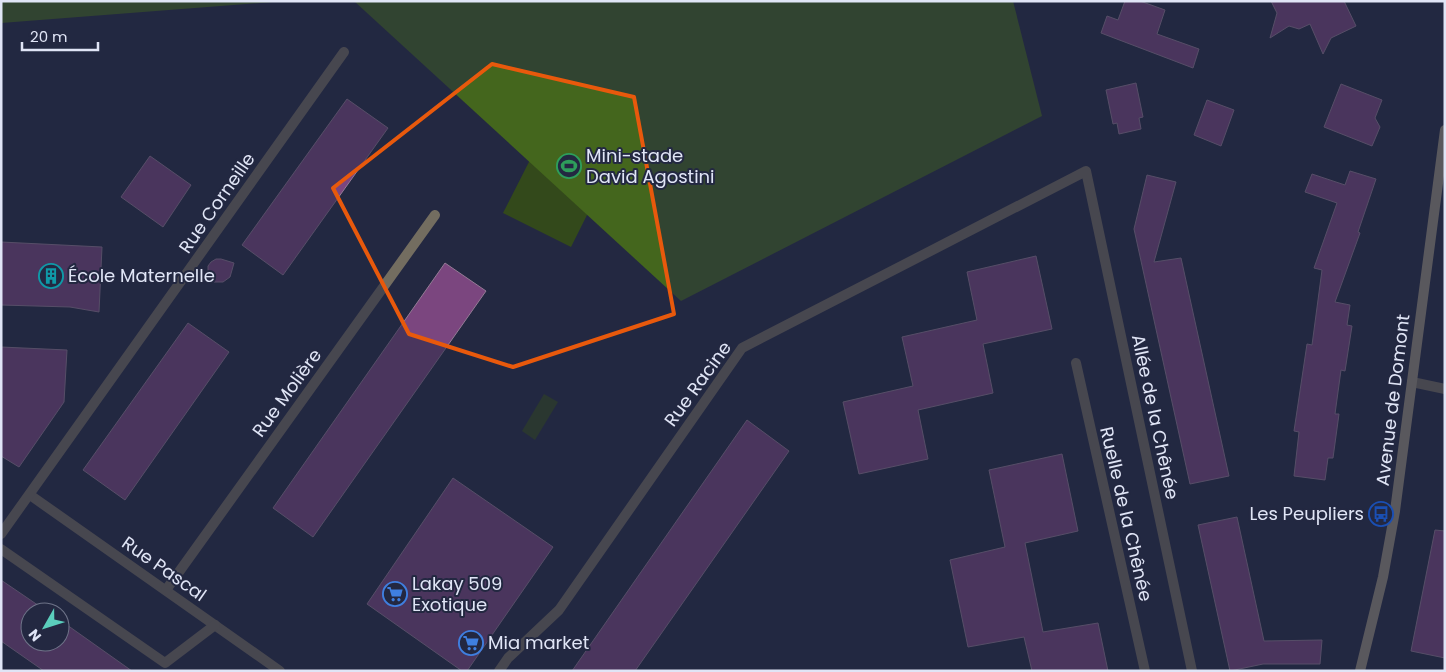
<svg xmlns="http://www.w3.org/2000/svg" width="1446" height="672" viewBox="0 0 1446 672" font-family="Poppins,sans-serif">
<style>
.green{fill:#33491b}
.forest{fill:#44661d}
.building{fill:#7b467f;stroke:#947b95}
.lines{fill:none;stroke-linecap:round;stroke-linejoin:round}
.street{stroke:#736d60;stroke-width:10}
.secondary{stroke:#9c937e;stroke-width:10}
.marked{fill:none;stroke:#e8590c;stroke-width:4;stroke-linejoin:round}
.labels{text-anchor:middle;stroke-width:4;stroke-linejoin:round;paint-order:stroke}
.poi-label{font-size:18px;fill:#e0e5f6;stroke:#232841;text-anchor:start}
.street-label{font-size:18px;fill:#e0e5f6;stroke:#232841}
</style>
<rect width="100%" height="100%" fill="#232841"/>
<!-- green -->
<g class="green">
<polygon points="568,85 635,119 571,247 503,213"/>
<polygon points="544,394 558,402 535,440 522,431"/>
</g>
<!-- forest -->
<g class="forest">
<polygon points="1,1 286,1 1,23"/>
<polygon points="354,1 1013,1 1042,116 681,301"/>
</g>
<!-- building -->
<g class="building">
<polygon points="1125,1 1140,1 1165,10 1157,34 1199,49 1193,68 1101,33 1107,16 1118,20"/>
<polygon points="1271,1 1344,1 1356,26 1331,38 1323,54 1310,24 1299,29 1289,26 1270,38 1277,13"/>
<polygon points="1136,83 1143,117 1139,118 1141,129 1119,134 1117,123 1113,124 1106,90"/>
<polygon points="1341,84 1382,100 1375,118 1380,127 1372,146 1324,127"/>
<polygon points="347,99 388,128 283,275 242,245"/>
<polygon points="1207,100 1234,110 1221,146 1194,135"/>
<polygon points="150,156 191,185 163,227 121,197"/>
<polygon points="1350,171 1376,179 1358,232 1360,233 1335,302 1350,305 1347,325 1352,326 1345,371 1341,370 1335,414 1339,414 1333,458 1328,458 1325,480 1294,476 1299,432 1294,431 1307,344 1312,345 1322,270 1314,268 1337,203 1305,192 1312,174 1345,185"/>
<polygon points="1147,175 1176,182 1154,262 1181,258 1229,476 1190,484 1134,229"/>
<polygon points="1,242 102,247 99,312 70,307 1,305"/>
<polygon points="1036,256 1052,329 983,344 993,393 918,410 928,459 859,474 843,402 913,386 902,337 977,320 967,272"/>
<polygon points="216,259 221,259 234,263 230,277 223,282 214,282 208,275 208,266 211,262"/>
<polygon points="445,263 486,291 313,537 273,508"/>
<polygon points="188,323 229,352 125,500 83,470"/>
<polygon points="1,347 67,350 64,402 19,467 1,456"/>
<polygon points="747,420 789,451 635,671 572,671"/>
<polygon points="1062,454 1078,531 1025,543 1043,632 1098,623 1108,671 1032,671 1024,637 968,647 950,560 1005,547 989,470"/>
<polygon points="453,478 553,547 467,671 462,671 367,604"/>
<polygon points="1237,517 1264,641 1322,640 1320,664 1263,664 1230,671 1198,525"/>
<polygon points="1435,530 1445,531 1445,658 1411,651"/>
<polygon points="1,580 48,612 30,612 30,642 60,642 60,620 132,671 44,671 1,641"/>
</g>
<g class="lines">
<!-- street -->
<g class="street">
<polyline points="1076,363 1145,671"/>
<polyline points="1412,382 1445,389"/>
<polyline points="30,495 280,671"/>
<polyline points="1,534 344,52"/>
<polyline points="1,549 165,663 215,625"/>
<polyline points="166,590 435,215"/>
<polyline points="499,671 508,658 559,610 742,348 1086,171 1192,671"/>
</g>
<!-- secondary -->
<polyline class="secondary" points="1360,671 1383,577 1395,511 1445,130"/>
</g>
<!-- marked area -->
<path d="M0 0H1446V672H0ZM492 64 634 97 674 314 513 367 409 334 333 188Z" fill="#232841" fill-opacity=".55" fill-rule="evenodd"/>
<path class="marked" d="M492 64 634 97 674 314 513 367 409 334 333 188Z"/>
<!-- icons -->
<defs>
<symbol id="stadium-ring" viewBox="-11 -11 22 22"><circle r="9.5" fill="#232841" stroke="#2e9e5b" stroke-width="1.5"/><path d="M0-5a6.5 5 0 1 0 0 10a6.5 5 0 1 0 0-10ZM-3.5-1.8h7v3.6h-7Z" fill="#2e9e5b"/></symbol>
<symbol id="building-ring" viewBox="-11 -11 22 22"><circle r="9.5" fill="#232841" stroke="#0f9aa8" stroke-width="1.5"/><path d="M-4-6H4V6H1V3H-1V6H-4ZM-2.5-4.3h1.7v1.8h-1.7ZM.8-4.3h1.7v1.8H.8ZM-2.5-1h1.7V.8h-1.7ZM.8-1h1.7V.8H.8Z" fill="#0f9aa8"/></symbol>
<symbol id="bus-ring" viewBox="-11 -11 22 22"><circle r="9.5" fill="#232841" stroke="#1a4fb4" stroke-width="1.5"/><path d="M-5-6H5V4H4V6H2V4H-2V6H-4V4H-5ZM-3.5-4V0h7V-4ZM-3.5 1.2v1.5H-2V1.2ZM2 1.2v1.5H3.5V1.2Z" fill="#1a4fb4"/></symbol>
<symbol id="supermarket-ring" viewBox="-11 -11 22 22"><circle r="9.5" fill="#232841" stroke="#3f7fe0" stroke-width="1.5"/><path d="M-6-5.5h2.5l.6 2H6L4.5 2H-2.5L-4.4-4H-6ZM-1.5 3.2a1.3 1.3 0 1 0 .1 0ZM3 3.2a1.3 1.3 0 1 0 .1 0Z" fill="#3f7fe0"/></symbol>
</defs>
<g fill-rule="evenodd">
<use href="#stadium-ring" x="555" y="152" width="28" height="28"/>
<use href="#building-ring" x="37" y="262" width="28" height="28"/>
<use href="#bus-ring" x="1367" y="500" width="28" height="28"/>
<use href="#supermarket-ring" x="381" y="580" width="28" height="28"/>
<use href="#supermarket-ring" x="457" y="629" width="28" height="28"/>
</g>
<g class="labels">
<!-- poi labels -->
<g class="poi-label">
<text x="586" y="162">Mini-stade<tspan x="586" dy="21">David Agostini</tspan></text>
<text x="68" y="282">École Maternelle</text>
<text x="1364" y="520" text-anchor="end">Les Peupliers</text>
<text x="412" y="590">Lakay 509<tspan x="412" dy="21">Exotique</tspan></text>
<text x="488" y="649">Mia market</text>
</g>
<!-- street labels -->
<g class="street-label">
<text transform="translate(217 203) rotate(-55)" y="6">Rue Corneille</text>
<text transform="translate(698 384) rotate(-54)" y="6">Rue Racine</text>
<text transform="translate(287 393) rotate(-54)" y="6">Rue Molière</text>
<text transform="translate(1393 400) rotate(-83)" y="6">Avenue de Domont</text>
<text transform="translate(1155 417) rotate(78)" y="6">Allée de la Chênée</text>
<text transform="translate(1126 514) rotate(77)" y="6">Ruelle de la Chênée</text>
<text transform="translate(164 569) rotate(35)" y="6">Rue Pascal</text>
</g>
</g>
<!-- border -->
<rect width="1446" height="672" fill="none" stroke="#e0e5f6" stroke-width="5"/>
<!-- north arrow -->
<g transform="translate(45 627) rotate(231)"><circle r="24" fill="#232841" stroke="#6f7489"/>
<path d="M0-4L9 19L0 12L-9 19Z" fill="#5bcebc"/>
<text y="-8" font-size="14" font-weight="bold" text-anchor="middle" fill="#e0e5f6">N</text>
</g>
<!-- scale -->
<path d="M22 42v8h76v-8" fill="none" stroke="#e0e5f6" stroke-width="2.5"/>
<text x="30" y="42" font-size="15" fill="#e0e5f6" stroke="#232841" stroke-width="4" paint-order="stroke">20 m</text>
</svg>
